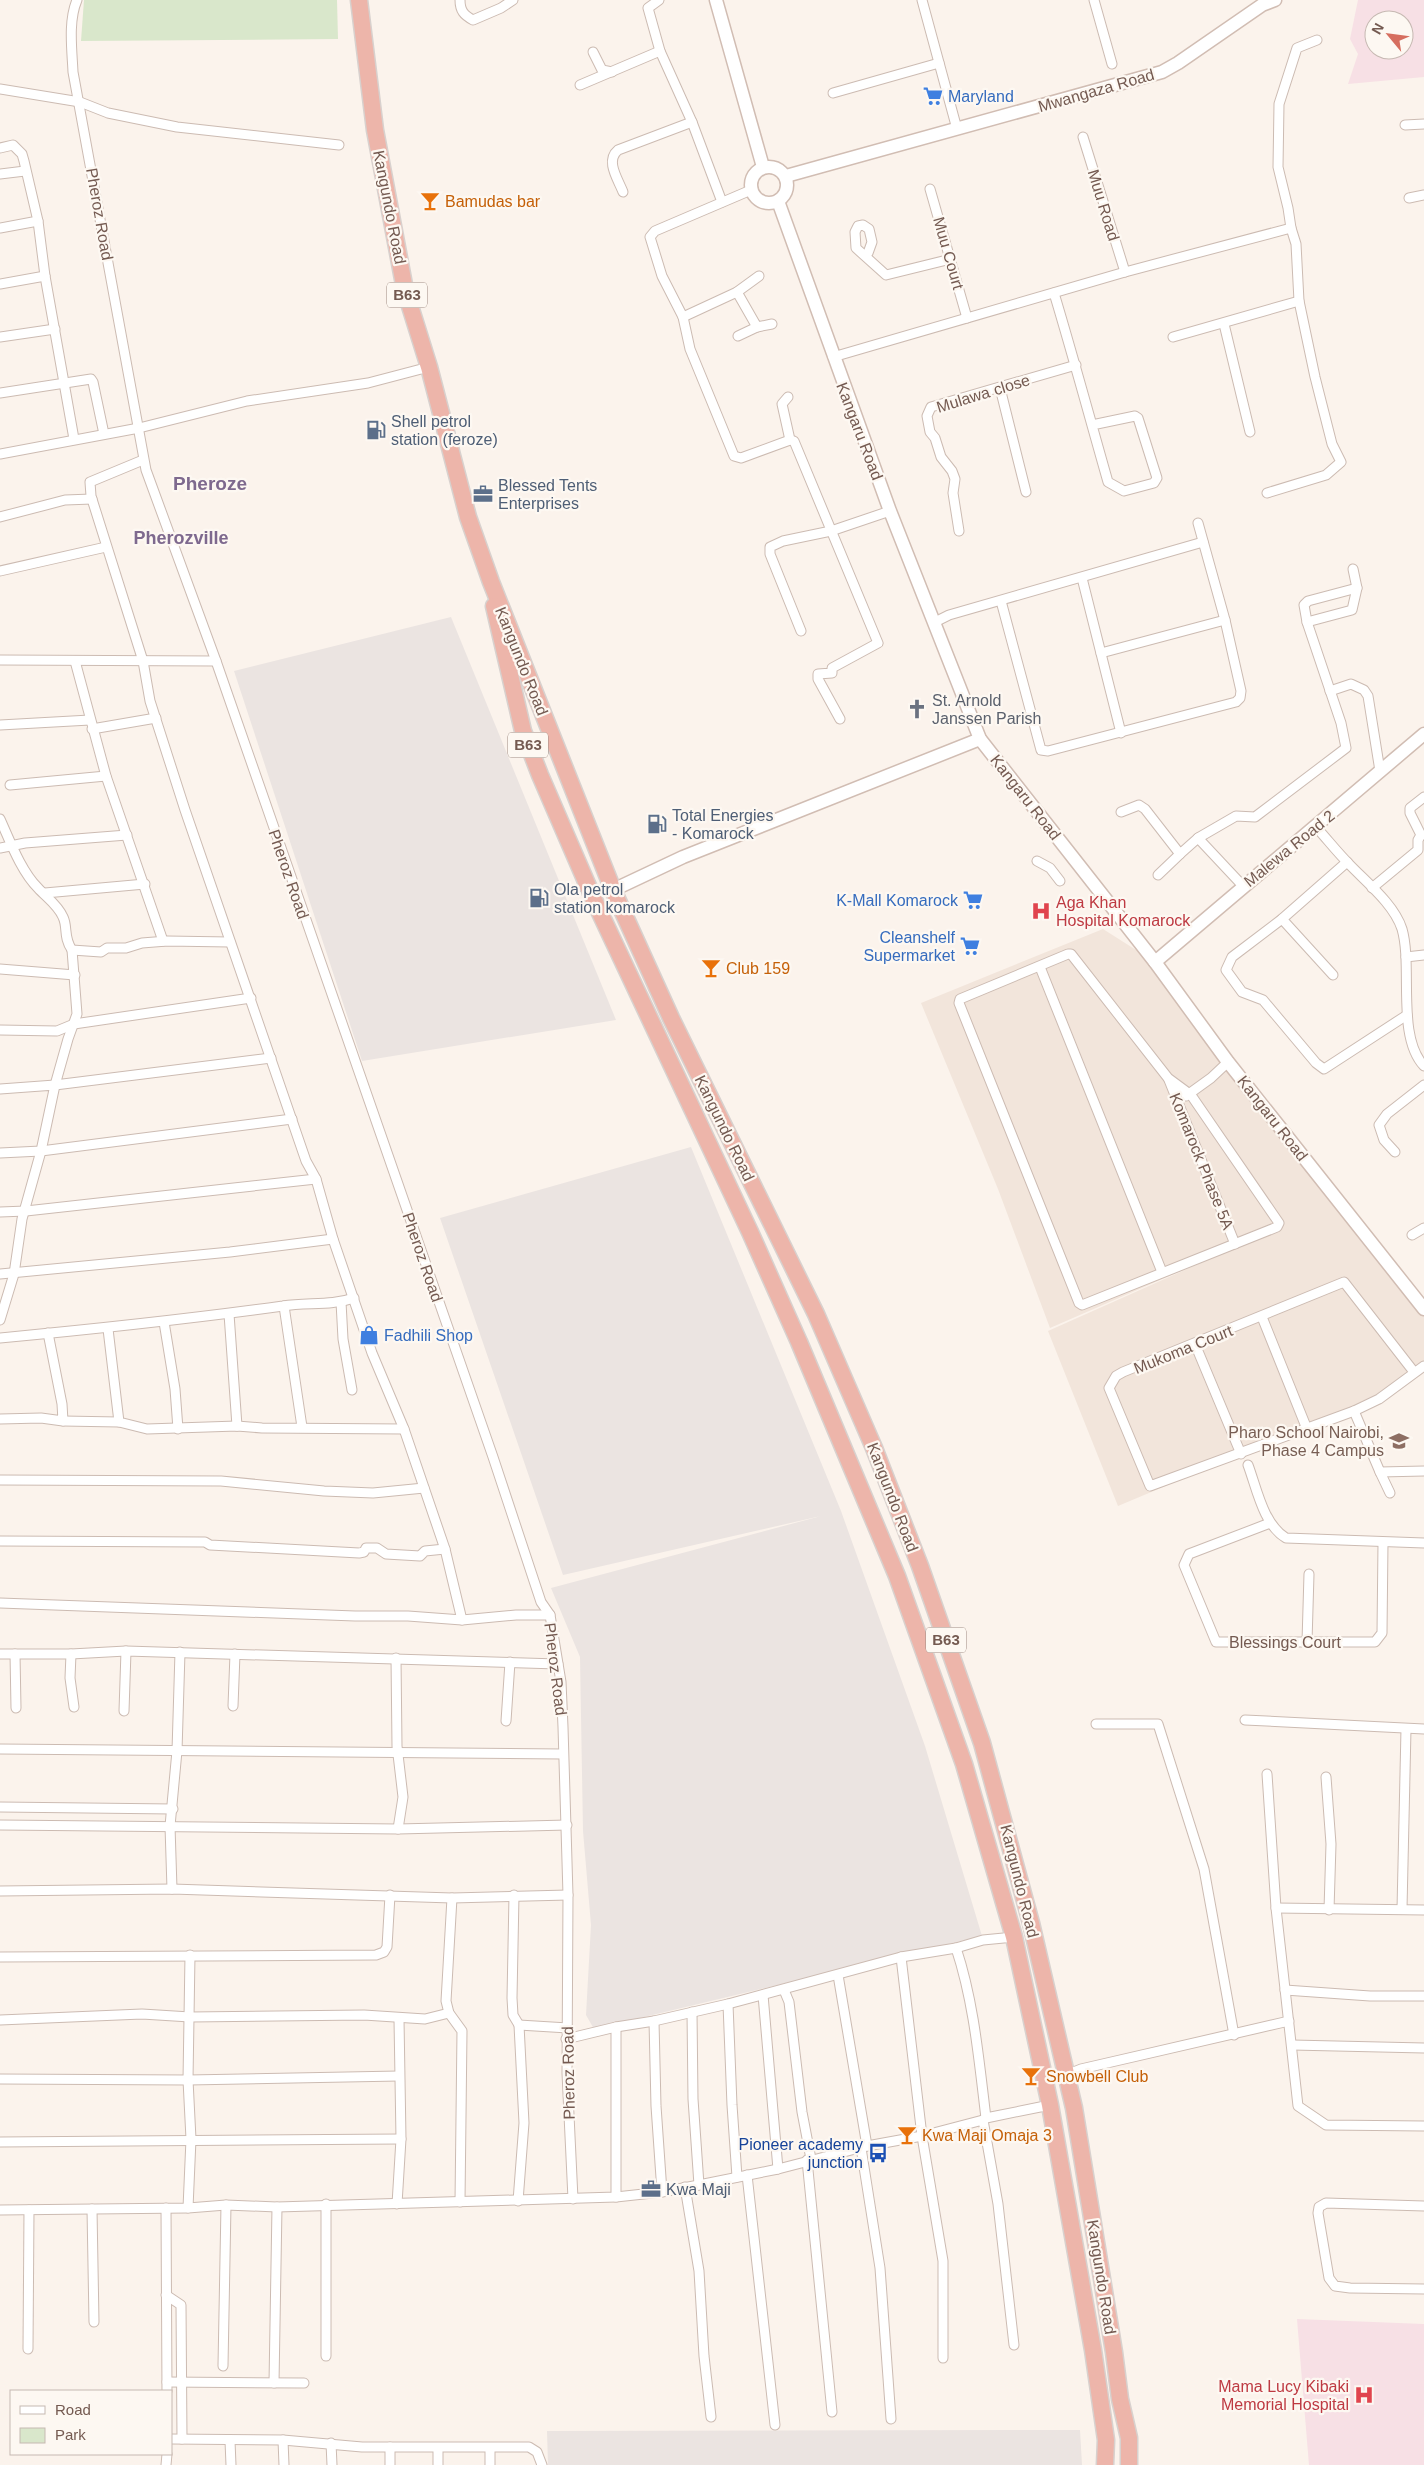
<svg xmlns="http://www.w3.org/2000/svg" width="1424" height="2465" viewBox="0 0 1424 2465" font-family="Arial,sans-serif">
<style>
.residential{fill:#f2e5db}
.industrial{fill:#ebe4e1}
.medical{fill:#f7e0e5;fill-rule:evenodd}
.green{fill:#d9e7cb}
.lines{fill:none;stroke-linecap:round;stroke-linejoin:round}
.street-casing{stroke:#ccbbb2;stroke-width:11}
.secondary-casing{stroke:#d1bdb3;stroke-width:15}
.highway-casing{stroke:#d8d1ce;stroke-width:19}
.street{stroke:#fff;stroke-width:9}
.secondary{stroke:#fff;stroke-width:12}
.highway{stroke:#edb5aa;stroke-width:16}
.labels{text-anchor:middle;stroke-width:4.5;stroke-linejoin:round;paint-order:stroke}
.shield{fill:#fdf8f2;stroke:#9d8981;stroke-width:1}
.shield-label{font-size:15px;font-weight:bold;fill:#745a51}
.street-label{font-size:16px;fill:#745a51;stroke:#fdf8f2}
.shop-label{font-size:16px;fill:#366cbe;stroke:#fdf8f2;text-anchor:start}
.food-label{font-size:16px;fill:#c56008;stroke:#fdf8f2;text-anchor:start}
.service-label{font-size:16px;fill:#4e5e75;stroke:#fdf8f2;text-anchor:start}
.worship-label{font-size:16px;fill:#5b616d;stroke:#fdf8f2;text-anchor:start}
.health-label{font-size:16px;fill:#be3a42;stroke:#fdf8f2;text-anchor:start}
.education-label{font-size:16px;fill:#785e54;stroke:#fdf8f2;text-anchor:end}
.transit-label{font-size:16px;fill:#164399;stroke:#fdf8f2;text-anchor:end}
.neighbourhood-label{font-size:18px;font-weight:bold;fill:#7e698e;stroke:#fdf8f2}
.quarter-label{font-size:19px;font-weight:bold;fill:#7e698e;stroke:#fdf8f2}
</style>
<rect width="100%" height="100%" fill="#fbf3ec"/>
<!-- residential -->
<polygon class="residential" points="1103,929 1155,962 1424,1310 1424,1366 1391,1391 1118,1506 1048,1331 1252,1240 1050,1328 998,1189 921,1003"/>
<!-- industrial -->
<g class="industrial">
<polygon points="451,617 616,1020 362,1061 234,671"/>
<polygon points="691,1147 841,1511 925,1746 982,1936 594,2029 586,2015 591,1925 583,1831 580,1657 551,1588 821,1516 563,1575 440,1218"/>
<polygon points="1080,2430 1082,2465 548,2465 547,2431"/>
</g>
<!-- medical -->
<g class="medical">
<path d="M1358 0H1424V77L1348 84 1358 54 1350 39ZM1374 20H1404V50H1374Z"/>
<polygon points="1297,2319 1424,2324 1424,2465 1309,2465"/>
</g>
<!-- green -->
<polygon class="green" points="84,0 337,0 338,39 81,41"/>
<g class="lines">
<defs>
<g id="street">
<path d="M77 0C68 21 72 50 73 72L146 470 216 661 493 1457 541 1602 550 1615 561 1682 563 1727 568 1895 567 2073 573 2199"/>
<path d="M460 0C460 11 464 15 473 20L501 8 513 0"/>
<polyline points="659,0 648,8 660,51 692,122 722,202"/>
<polyline points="922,0 957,129"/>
<polyline points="1094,0 1112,64"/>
<polyline points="593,52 602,70 612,72"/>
<polyline points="580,85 660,51"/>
<polyline points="0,89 80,102 108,113 177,127 339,145"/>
<polyline points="833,93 939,63"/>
<polyline points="1405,125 1424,124"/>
<polyline points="1083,137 1125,272"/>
<polyline points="0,148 13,145 22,154 24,161 38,221 45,276 74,439"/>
<polyline points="0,174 25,171"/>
<polyline points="930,189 967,318"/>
<polyline points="751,190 655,231 650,237 662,276 683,317 690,349 734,456 741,458 790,440 794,441 878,643 832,668 832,673 818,674 818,679 840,719"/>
<path d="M623 192C618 179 605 161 618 150L692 122"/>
<polyline points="1409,198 1424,195"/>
<polyline points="0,228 38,221"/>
<polyline points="865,254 868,253 872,242 869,229 863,225 858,226 855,232 856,248 886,275 951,259"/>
<polyline points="0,284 45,276"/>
<polyline points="737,292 757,327 772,324"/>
<path d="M1054 293C1073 356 1090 419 1108 482L1124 491 1154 483 1157 478 1138 418 1135 416 1092 425"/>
<polyline points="683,317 737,292 759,276"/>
<polyline points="1224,324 1250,432"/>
<polyline points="738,336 757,327"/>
<polyline points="0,337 55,329"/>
<polyline points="1173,337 1299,301"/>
<polyline points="833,357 1125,272 1291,228"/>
<polyline points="1000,388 1026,492"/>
<polyline points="0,393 91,379 93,382 104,434"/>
<polyline points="788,397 782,404 790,440"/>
<polyline points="0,454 139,428 247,401 368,383 429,367"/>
<polyline points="143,460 90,482 91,496 143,661 150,701 185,810 306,1161 316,1179 333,1239 372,1353 404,1429 445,1549 462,1620"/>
<polyline points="1267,493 1326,475 1341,462 1332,444 1315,377 1299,301 1296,244 1291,228 1288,208 1278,167 1279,104 1297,48 1317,40"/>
<polyline points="0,517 65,500 92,499"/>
<polyline points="959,531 953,493 955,479 952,471 941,457 935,438 930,432 927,416 931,407 1076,365"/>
<polyline points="0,571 106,547"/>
<polyline points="1082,578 1121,733"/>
<polyline points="1001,601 1041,750 1048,751 1236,702 1240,698 1241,691 1225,620 1198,523"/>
<polyline points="935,622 949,615 1203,542"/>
<polyline points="1307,622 1352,610 1357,588 1353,569"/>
<polyline points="801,631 770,554 770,547 783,541 831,531 890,511"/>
<polyline points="1101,653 1225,620"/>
<polyline points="0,660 216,661"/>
<polyline points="75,661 106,776 163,941"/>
<polyline points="1330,691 1351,684 1364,690 1368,696 1380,771"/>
<polyline points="0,725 90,720"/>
<polyline points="92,729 156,718"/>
<polyline points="10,785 106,776"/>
<polyline points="1121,812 1139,805 1145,809 1180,854 1198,838 1243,886"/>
<path d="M0 819C10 841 21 871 38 888 46 897 58 905 63 917 68 927 63 937 72 950L101 952 107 948H126L142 943 167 941 230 942"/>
<path d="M1316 827C1327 839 1337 852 1349 864 1366 882 1394 904 1402 929 1413 967 1396 1036 1424 1066"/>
<polyline points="1198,838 1236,816 1255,817 1346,748 1341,723 1307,622 1304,605 1308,601 1357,588"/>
<polyline points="0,848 25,843 127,835"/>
<polyline points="1037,861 1050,868 1060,881"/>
<polyline points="1347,862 1282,919 1232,957 1226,970 1242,992 1263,1000 1316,1063 1324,1069 1407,1015"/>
<polyline points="1158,875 1180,854"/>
<polyline points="1372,888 1418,850 1418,840 1421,835 1410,813 1410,808 1424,797"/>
<polyline points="45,893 145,884"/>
<polyline points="1282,919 1333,975"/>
<polyline points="72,950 77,1014 68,1039 55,1085 271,1058"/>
<polygon points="1068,954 1071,954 1168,1078 1191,1095 1279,1223 1277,1227 1082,1305 1079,1303 959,1003 960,999"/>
<polyline points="1406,957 1424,955"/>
<polyline points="1040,967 1162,1272"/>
<polyline points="0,969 75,975"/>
<polyline points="0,1030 57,1031 74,1024 251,998"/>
<polyline points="1169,1080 1235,1244"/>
<polyline points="0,1089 55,1085 41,1151 22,1219 14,1274 0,1320"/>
<polyline points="1186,1096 1211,1078 1228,1062"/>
<polyline points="1395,1152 1384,1140 1379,1125 1387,1114 1424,1085"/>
<polyline points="0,1153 41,1151 292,1119"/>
<polyline points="0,1212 26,1211 316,1179"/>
<polyline points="1412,1235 1424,1228"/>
<polyline points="0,1274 230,1252 333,1239"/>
<polyline points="341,1302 343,1339 352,1390"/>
<polyline points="284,1306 302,1427"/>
<polyline points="229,1314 237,1426"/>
<polyline points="1262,1317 1307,1429"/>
<polyline points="164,1322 175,1389 178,1429"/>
<polyline points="108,1329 119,1422 147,1429 237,1426 262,1428 404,1429"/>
<path d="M0 1338C95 1329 189 1319 283 1306 307 1302 331 1306 354 1298"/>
<polyline points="1195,1344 1241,1454"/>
<polyline points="1414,1372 1344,1282 1123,1372 1116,1376 1109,1388 1150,1486 1354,1411 1379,1399 1424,1366"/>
<polyline points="1354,1411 1380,1472 1424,1471"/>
<polyline points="0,1419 41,1418 63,1421 62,1404 48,1333"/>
<polyline points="63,1421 119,1422"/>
<path d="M1248 1465C1257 1489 1263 1524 1286 1538L1424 1543"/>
<polyline points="1380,1472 1390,1493"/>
<polyline points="0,1480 221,1481 324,1491 373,1493 424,1488"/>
<polyline points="1270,1523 1189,1554 1184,1565 1216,1642 1375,1642 1382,1633 1383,1543"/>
<polyline points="0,1541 205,1542 210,1545 359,1553 364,1552 366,1548 377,1548 386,1554 420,1556 425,1551 445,1549"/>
<polyline points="0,1603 355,1616 408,1616 462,1620 516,1615 550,1615"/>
<polyline points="1307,1642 1309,1574"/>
<polyline points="0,1654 71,1654 126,1651 558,1664"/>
<polyline points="15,1654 16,1708"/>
<polyline points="71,1654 70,1678 74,1707"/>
<polyline points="396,1658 397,1746 403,1797 398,1829"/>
<polyline points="233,1706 235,1654"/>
<polyline points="124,1711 126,1651"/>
<polyline points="1245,1720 1424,1729"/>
<polyline points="506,1721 510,1662"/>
<polyline points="1096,1724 1158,1724 1204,1869 1234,2035"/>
<polyline points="0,1749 563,1754"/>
<polyline points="1267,1774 1276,1908 1298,2106 1326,2125 1424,2126"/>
<polyline points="1326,1777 1331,1844 1329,1910"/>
<polyline points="0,1807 173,1809"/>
<polyline points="0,1825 398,1829 567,1825"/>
<polyline points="172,1889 170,1826 177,1751 180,1652"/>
<polyline points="0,1891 172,1889 452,1898 568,1895"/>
<polyline points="514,1895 512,1998 513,2015 519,2025 524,2123 518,2201"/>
<polyline points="452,1898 446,2001 449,2013 462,2031 460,2202"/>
<polyline points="1276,1908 1424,1910"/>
<polyline points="1402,1909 1406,1729"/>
<path d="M956 1948C974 2002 979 2061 986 2118"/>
<polyline points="0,1957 376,1955 384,1952 387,1947 390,1895"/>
<polyline points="901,1957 922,2136 943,2261 943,2358"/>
<polyline points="838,1975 867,2146"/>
<polyline points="784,1990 789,2002 802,2112 811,2159"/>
<polyline points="1285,1990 1370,1996 1424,1996"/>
<polyline points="763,1995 778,2169"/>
<polyline points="728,2004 732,2105 737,2177"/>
<polyline points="692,2012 693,2099 699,2185"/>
<polyline points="0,2020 142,2014 190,2017 364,2015 425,2019 449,2013"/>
<polyline points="654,2021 656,2106 662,2192"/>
<polyline points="519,2025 568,2028"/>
<polyline points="616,2027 616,2197"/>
<polyline points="566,2039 616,2027 654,2021 728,2004 901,1957 956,1948 983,1940 1014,1937"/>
<polyline points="1292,2045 1424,2048"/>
<polyline points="1066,2075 1081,2069 1289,2021"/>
<polyline points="0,2079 188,2080 399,2076"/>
<polyline points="983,2120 998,2204 1014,2345"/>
<polyline points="0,2142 401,2139"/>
<polyline points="861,2148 880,2268 891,2419"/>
<polyline points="807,2160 832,2412"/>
<polyline points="747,2175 775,2425"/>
<polyline points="685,2187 699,2271 704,2356 711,2417"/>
<polyline points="326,2204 326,2356"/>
<polyline points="397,2204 401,2139 399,2019"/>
<polyline points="1424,2206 1326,2203 1319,2207 1318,2213 1329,2278 1335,2286 1350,2288 1424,2289"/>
<polyline points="166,2208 167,2391"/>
<polyline points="188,2208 191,2139 188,2080 190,1955"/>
<polyline points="92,2209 94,2322"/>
<polyline points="0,2210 188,2208 226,2205 277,2207 616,2197 662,2192 699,2185 778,2169 867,2146 922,2136 983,2120 986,2118 1050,2105"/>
<polyline points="166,2295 181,2305 182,2439"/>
<polyline points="28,2349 29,2210"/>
<polyline points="223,2366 226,2205"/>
<polyline points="167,2382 304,2383"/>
<polyline points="274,2383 277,2207"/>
<polyline points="171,2439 283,2440 362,2447 529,2447 537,2452 542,2465"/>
<polyline points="283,2440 284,2465"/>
<polyline points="230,2441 231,2465"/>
<polyline points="331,2443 332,2465"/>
<polyline points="390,2447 390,2465"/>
<polyline points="438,2449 438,2465"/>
<polyline points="490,2449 490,2465"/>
<polyline points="166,2465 167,2454"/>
</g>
<g id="secondary">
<polyline points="716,0 763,167"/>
<circle cx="769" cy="185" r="18"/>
<polyline points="786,176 1162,72 1178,63 1262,5 1275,0"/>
<polyline points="778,201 890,511 980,739 1155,962 1228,1062 1424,1309"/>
<polyline points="613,890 683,857 980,739"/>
<polyline points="1155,962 1424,734"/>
</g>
<g id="highway">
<polyline points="359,0 375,130 405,290 429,367 468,517 491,582 613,890 671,1018 816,1314 874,1448 920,1566 982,1743 1031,1923 1074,2108 1114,2352 1120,2399 1129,2438 1129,2465"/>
<polyline points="494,606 523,731 540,775 594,900 750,1232 799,1342 897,1576 964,1764 1014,1937 1050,2105 1093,2350 1106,2440 1105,2465"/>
</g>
</defs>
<!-- street casing -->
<use href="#street" class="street-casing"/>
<!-- secondary casing -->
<use href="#secondary" class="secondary-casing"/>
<!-- highway casing -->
<use href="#highway" class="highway-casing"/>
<!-- street -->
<use href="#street" class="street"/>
<!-- secondary -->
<use href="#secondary" class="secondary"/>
<!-- highway -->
<use href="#highway" class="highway"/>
</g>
<!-- icons -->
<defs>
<symbol id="supermarket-bare" viewBox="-9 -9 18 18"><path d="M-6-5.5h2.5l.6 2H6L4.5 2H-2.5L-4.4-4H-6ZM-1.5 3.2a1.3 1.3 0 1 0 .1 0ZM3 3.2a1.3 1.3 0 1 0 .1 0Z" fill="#3f7fe0" stroke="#fdf8f2" stroke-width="2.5" paint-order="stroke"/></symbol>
<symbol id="bar-bare" viewBox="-9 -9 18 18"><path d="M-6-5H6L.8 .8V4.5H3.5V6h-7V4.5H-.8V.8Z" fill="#e8710a" stroke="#fdf8f2" stroke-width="2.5" paint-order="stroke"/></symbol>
<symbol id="fuel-bare" viewBox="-9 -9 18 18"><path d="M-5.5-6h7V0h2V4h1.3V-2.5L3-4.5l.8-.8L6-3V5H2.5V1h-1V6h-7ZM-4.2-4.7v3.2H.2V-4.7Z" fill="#5c6f8a" stroke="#fdf8f2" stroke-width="2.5" paint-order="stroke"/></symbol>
<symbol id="office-bare" viewBox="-9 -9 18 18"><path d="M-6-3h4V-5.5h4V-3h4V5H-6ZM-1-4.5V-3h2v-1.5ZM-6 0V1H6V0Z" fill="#5c6f8a" stroke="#fdf8f2" stroke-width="2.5" paint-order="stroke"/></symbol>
<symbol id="church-bare" viewBox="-9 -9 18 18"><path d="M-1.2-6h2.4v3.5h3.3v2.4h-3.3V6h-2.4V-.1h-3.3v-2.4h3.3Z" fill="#6b7280" stroke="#fdf8f2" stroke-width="2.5" paint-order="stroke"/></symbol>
<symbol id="hospital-bare" viewBox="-9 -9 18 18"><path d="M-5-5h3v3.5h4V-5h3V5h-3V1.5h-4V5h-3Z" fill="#e0444e" stroke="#fdf8f2" stroke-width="2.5" paint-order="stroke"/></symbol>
<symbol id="shop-bare" viewBox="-9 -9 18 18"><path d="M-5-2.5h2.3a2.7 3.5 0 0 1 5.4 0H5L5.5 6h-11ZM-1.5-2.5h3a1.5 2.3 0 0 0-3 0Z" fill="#3f7fe0" stroke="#fdf8f2" stroke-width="2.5" paint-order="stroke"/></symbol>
<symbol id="school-bare" viewBox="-9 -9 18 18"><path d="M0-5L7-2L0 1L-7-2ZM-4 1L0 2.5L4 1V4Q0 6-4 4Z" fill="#8d6e63" stroke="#fdf8f2" stroke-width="2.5" paint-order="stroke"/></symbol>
<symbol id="bus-bare" viewBox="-9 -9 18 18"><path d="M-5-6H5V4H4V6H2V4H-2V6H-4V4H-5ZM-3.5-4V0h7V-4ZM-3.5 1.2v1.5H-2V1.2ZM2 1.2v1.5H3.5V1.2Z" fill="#1a4fb4" stroke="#fdf8f2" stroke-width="2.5" paint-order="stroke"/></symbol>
</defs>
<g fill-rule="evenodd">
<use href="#supermarket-bare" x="919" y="82" width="28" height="28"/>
<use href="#bar-bare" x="416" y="187" width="28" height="28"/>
<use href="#fuel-bare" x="362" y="416" width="28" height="28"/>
<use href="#office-bare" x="469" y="480" width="28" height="28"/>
<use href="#church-bare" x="903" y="695" width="28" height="28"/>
<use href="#fuel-bare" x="643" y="810" width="28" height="28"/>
<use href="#fuel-bare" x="525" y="884" width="28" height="28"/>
<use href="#supermarket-bare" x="959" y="886" width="28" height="28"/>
<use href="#hospital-bare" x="1027" y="897" width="28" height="28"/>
<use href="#supermarket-bare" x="956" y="932" width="28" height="28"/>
<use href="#bar-bare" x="697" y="954" width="28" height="28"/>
<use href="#shop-bare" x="355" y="1321" width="28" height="28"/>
<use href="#school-bare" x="1385" y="1427" width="28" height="28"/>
<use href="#bar-bare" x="1017" y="2062" width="28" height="28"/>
<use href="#bar-bare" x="893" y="2121" width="28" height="28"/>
<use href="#bus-bare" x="864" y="2139" width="28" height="28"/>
<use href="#office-bare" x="637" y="2175" width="28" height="28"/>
<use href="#hospital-bare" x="1350" y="2381" width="28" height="28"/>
</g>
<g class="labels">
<!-- shield labels -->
<g class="shield">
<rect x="387" y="282.5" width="40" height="25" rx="4"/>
<rect x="508" y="732.5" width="40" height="25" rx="4"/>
<rect x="926" y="1627.5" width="40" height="25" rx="4"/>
</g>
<g class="shield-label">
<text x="407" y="300">B63</text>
<text x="528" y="750">B63</text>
<text x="946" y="1645">B63</text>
</g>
<!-- street labels -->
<g class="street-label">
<text transform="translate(1096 90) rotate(-16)" y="6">Mwangaza Road</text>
<text transform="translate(1104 205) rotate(73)" y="6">Muu Road</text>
<text transform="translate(390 207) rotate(79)" y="6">Kangundo Road</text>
<text transform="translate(100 214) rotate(80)" y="6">Pheroz Road</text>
<text transform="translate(949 253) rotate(74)" y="6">Muu Court</text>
<text transform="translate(983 393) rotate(-17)" y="6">Mulawa close</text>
<text transform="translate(860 431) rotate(69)" y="6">Kangaru Road</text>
<text transform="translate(522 661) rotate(68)" y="6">Kangundo Road</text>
<text transform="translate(1026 797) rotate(52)" y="6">Kangaru Road</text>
<text transform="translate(1289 848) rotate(-39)" y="6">Malewa Road 2</text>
<text transform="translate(289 874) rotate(71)" y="6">Pheroz Road</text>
<text transform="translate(1273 1118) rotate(52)" y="6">Kangaru Road</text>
<text transform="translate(725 1128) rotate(64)" y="6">Kangundo Road</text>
<text transform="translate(1202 1161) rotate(68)" y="6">Komarock Phase 5A</text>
<text transform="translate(423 1257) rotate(71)" y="6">Pheroz Road</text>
<text transform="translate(1183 1349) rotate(-22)" y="6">Mukoma Court</text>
<text transform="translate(893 1497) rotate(69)" y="6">Kangundo Road</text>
<text x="1285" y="1648">Blessings Court</text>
<text transform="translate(556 1669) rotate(83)" y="6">Pheroz Road</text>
<text transform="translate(1020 1881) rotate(76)" y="6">Kangundo Road</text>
<text transform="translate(568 2073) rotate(-91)" y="6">Pheroz Road</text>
<text transform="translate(1102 2277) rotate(81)" y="6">Kangundo Road</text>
</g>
<!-- shop labels -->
<g class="shop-label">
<text x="948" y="102">Maryland</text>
<text x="958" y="906" text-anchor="end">K-Mall Komarock</text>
<text x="955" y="943" text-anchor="end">Cleanshelf<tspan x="955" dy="18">Supermarket</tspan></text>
<text x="384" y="1341">Fadhili Shop</text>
</g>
<!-- food labels -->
<g class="food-label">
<text x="445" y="207">Bamudas bar</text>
<text x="726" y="974">Club 159</text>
<text x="1046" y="2082">Snowbell Club</text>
<text x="922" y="2141">Kwa Maji Omaja 3</text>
</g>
<!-- service labels -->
<g class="service-label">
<text x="391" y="427">Shell petrol<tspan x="391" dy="18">station (feroze)</tspan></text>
<text x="498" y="491">Blessed Tents<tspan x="498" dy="18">Enterprises</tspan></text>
<text x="672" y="821">Total Energies<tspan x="672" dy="18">- Komarock</tspan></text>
<text x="554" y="895">Ola petrol<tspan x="554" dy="18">station komarock</tspan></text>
<text x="666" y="2195">Kwa Maji</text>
</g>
<!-- worship labels -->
<g class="worship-label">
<text x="932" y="706">St. Arnold<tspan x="932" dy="18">Janssen Parish</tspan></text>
</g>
<!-- health labels -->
<g class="health-label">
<text x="1056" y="908">Aga Khan<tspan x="1056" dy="18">Hospital Komarock</tspan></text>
<text x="1349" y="2392" text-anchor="end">Mama Lucy Kibaki<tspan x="1349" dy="18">Memorial Hospital</tspan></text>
</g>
<!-- education labels -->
<g class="education-label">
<text x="1384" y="1438">Pharo School Nairobi,<tspan x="1384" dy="18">Phase 4 Campus</tspan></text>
</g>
<!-- transit labels -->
<g class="transit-label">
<text x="863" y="2150">Pioneer academy<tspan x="863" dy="18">junction</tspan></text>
</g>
<!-- neighbourhood labels -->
<g class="neighbourhood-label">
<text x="181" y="544">Pherozville</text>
</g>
<!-- quarter labels -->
<g class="quarter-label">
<text x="210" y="490">Pheroze</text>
</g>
</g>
<!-- legend -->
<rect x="10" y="2390" width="162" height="65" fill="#fdf8f2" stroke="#c6b9b2"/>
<rect x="20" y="2406" width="25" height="8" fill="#ffffff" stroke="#c6b9b2"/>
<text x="55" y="2415" font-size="15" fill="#745a51">Road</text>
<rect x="20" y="2428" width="25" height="15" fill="#d9e7cb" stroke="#c6b9b2"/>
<text x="55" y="2440" font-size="15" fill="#745a51">Park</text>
<!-- north arrow -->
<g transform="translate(1389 35) rotate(299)"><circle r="24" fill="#fdf8f2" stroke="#c6b9b2"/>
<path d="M0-4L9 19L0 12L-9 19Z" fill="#d66e5f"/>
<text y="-8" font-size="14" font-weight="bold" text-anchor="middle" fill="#745a51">N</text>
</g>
</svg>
